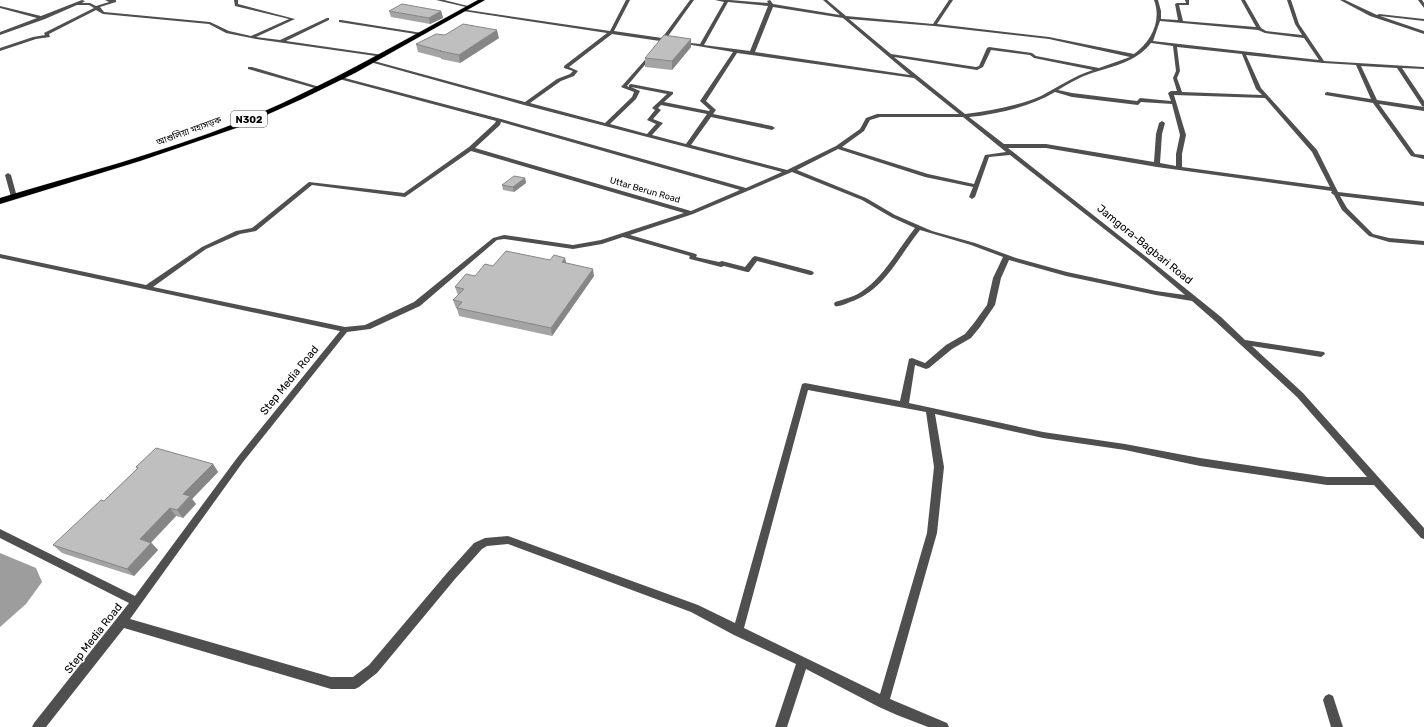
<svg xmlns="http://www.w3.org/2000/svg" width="1424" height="727" viewBox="0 0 1424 727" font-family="Rubik,'Noto Sans Bengali',sans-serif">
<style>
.water{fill:#9d9d9d}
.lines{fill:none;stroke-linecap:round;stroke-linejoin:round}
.trunk-casing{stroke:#dbdbdb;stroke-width:1}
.minor{fill:#4f4f4f;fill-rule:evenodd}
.trunk{fill:#000;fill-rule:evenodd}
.wall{fill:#a4a4a4}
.shaded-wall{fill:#868686}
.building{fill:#bfbfbf;stroke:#868686}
.labels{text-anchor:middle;stroke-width:3;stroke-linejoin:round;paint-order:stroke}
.far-street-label{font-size:9px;fill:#000;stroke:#fff}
.shield{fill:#fff;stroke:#4c4c4c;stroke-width:1}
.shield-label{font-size:10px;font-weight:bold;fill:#000}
.street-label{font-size:11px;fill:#000;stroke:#fff}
</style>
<rect width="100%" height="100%" fill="#fff"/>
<!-- water -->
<polygon class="water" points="0,553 36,568 42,582 26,604 0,627"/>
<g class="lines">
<defs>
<path id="trunk" d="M478 0H485L355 73 302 99 242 126 140 161 0 204V198C80 174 161 153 239 122 322 88 399 43 478 0Z"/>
</defs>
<!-- trunk casing -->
<use href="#trunk" class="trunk-casing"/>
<!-- minor -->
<g class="minor">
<polygon points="82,0 85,1 82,3 90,3 96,6 109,2 105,0 116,0 116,2 100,7 104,12 210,22 229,31 251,36 289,19 235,6 234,0 238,0 238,4 295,19 256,37 280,40 327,18 329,18 329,20 286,41 383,55 385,56 383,57 256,39 226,33 209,24 103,14 96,10 49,34 50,37 36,39 0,51 0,48 33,37 45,35 44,33 94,8 89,5 77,5 45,19 0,35 0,32 37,18 0,8 0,6 41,16"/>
<polygon points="436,0 444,0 472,7 470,8"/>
<path d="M626 0H630L614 31 662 38 690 0H694L666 39 672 40V42H664L661 44 659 43 660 41 612 34 569 67 578 71 574 76 561 81 530 103 605 123 632 97 634 92 621 87 652 52H654V54L627 86 629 87V85L631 84 673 92V94L664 102 709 111 710 110 700 101 733 52 680 43 682 42 700 44 724 2 715 0H730L768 3 767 1 770 0 773 4 840 15 823 0H827L846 16 933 24 949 0H953L937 24 1049 37 1134 54C1151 42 1162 21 1154 0H1158L1161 11V19L1178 20 1175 4 1177 3H1186L1185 0H1189V5H1179L1183 21 1256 27 1241 0H1245L1261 28 1266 31 1302 35 1295 24 1287 0H1291L1299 24 1324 61 1424 67V69L1402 68 1424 101V107L1422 106 1397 68 1361 66 1377 100 1424 107V111L1379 104 1415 154 1424 155V159L1411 156 1373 103 1325 95V93L1327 92 1371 99 1356 65 1323 63 1246 55 1261 88 1317 150 1338 192 1424 202V206L1340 196 1347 208 1373 234 1389 238 1424 241V245L1389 242 1369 236 1342 210 1334 195 1331 193 1332 191 1157 167 1046 148H1008L1149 259 1221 317 1245 340 1324 352 1325 354 1321 357 1252 346 1303 393 1424 528V539L1421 538 1374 485H1327L1200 466 1125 450 1043 438 935 414 944 467 937 533 890 699 947 723 949 727H928L897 715 879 707 806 669 787 727H775L796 664 734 635 691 612 508 544 487 546 482 549 455 579 377 673 359 687 355 689H331L124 628 46 727H32L34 723 129 603 0 538V529L135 596 237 458 340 331 0 258V254L146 285 202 247 236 231 252 228 309 182 404 193 469 147 495 123 496 121 339 79V78L341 77 501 119 746 188 782 172 524 105 370 62 374 61 525 102 557 79 570 74 573 71 564 68V66L607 33 463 11 461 10V9L610 31ZM728 2 768 6 750 51 704 45ZM773 7 843 18 910 75 755 52ZM849 19 934 26 1049 39 1130 57 1099 68 1036 56 1032 53 989 47 987 48 979 66 976 67 891 54ZM1160 21 1258 30 1265 33 1304 38 1319 60 1153 41ZM1151 43 1173 46 1176 71 1173 78 1177 91H1171L1168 93 1171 101 1140 98 1137 101 1072 93 1058 90C1069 83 1080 77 1092 73 1114 66 1136 62 1151 43ZM1177 47 1242 54 1256 89 1262 95 1182 92 1177 78 1180 71ZM991 50 1030 55 1034 58 1093 70C1074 76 1058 87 1041 96 1018 106 990 111 965 114L894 57 977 70 983 67ZM737 53 914 78 959 114H877L866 118 860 129 836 146 787 170 691 145 711 117 772 130 775 128 772 126 713 114 716 110 706 101ZM631 87 667 94 652 108 655 110 647 120 656 124 647 134 610 124 636 99 640 91ZM1055 92 1072 97 1138 105 1141 102 1172 104 1180 135 1176 154V166L1160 163 1162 134 1165 123 1162 121 1159 123 1156 134 1154 162 1046 144H1004L969 117C997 114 1030 107 1055 92ZM1174 95 1265 98 1312 152 1330 187 1182 167V154L1186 135ZM661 105 707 114 686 144 652 135 663 123 653 119 661 110 658 108ZM880 117H963L1006 152 985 155 974 184 928 174 842 147 864 131 870 120ZM501 122 740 190 691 211 475 148 500 125ZM838 149 925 177 973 187 969 197 972 199 975 197 989 157 1010 155 1145 261 1185 295 1156 291 1067 272 1016 258 975 243 932 231 895 215 866 198 797 170ZM471 151 684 213 601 240 573 245 504 235 493 238 414 302 365 325 345 327 153 287 206 249 240 234 256 231 312 185 405 197ZM792 172 862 200 891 217 915 228C898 249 884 277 861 292 854 297 844 299 835 302L834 304 835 306C840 307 845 304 850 302 884 291 899 256 920 230L971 245 1003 257 993 278 987 305 974 323 965 334 946 345 925 363 912 358 909 359 900 401 805 383 802 384 735 623 698 605 508 536 485 538 474 543 447 573 369 665 353 677H331L130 619 243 462 347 332 370 329 420 306 497 240 504 239 573 249 602 244 623 237 690 256 689 258 690 259 721 267 724 266 747 272H749L757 261 810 275H812L814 273 812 271 755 256 753 257 745 267 722 261 719 262 696 257 697 255 696 254 630 235 693 214ZM1009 260 1066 276 1156 295 1192 301 1215 321 1297 397 1367 477H1327L1200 458 1125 444 1043 432 909 403 915 365 926 369 929 368 952 349 971 338 980 327 995 305 1001 278ZM808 390 926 412 934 467 927 533 880 694 744 628Z"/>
<polygon points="1340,0 1345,0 1377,15 1379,14 1424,19 1424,21 1380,16 1424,31 1424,34 1370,16"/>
<polygon points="1418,0 1422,0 1424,3 1424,8"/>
<polygon points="341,20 422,33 424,34 422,35 339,22 339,20"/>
<polygon points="248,67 252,67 323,88 318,89 248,69"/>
<polygon points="8,173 11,175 17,197 16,198 12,198 11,197 5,175"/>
<polygon points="1329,694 1333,696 1343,727 1331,727 1323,700 1325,696"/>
</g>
<!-- trunk -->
<use href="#trunk" class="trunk"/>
</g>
<!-- wall -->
<g class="wall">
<polygon points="389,11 441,11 443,18 430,24 391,17"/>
<polygon points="445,35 499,38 460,63 441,59 441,58 418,52 416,44"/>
<polygon points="691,39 691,47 672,70 645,67 645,58"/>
<polygon points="525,178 526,183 514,192 503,190 502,185"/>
<polygon points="566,263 594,276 552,336 459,316 457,309 456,308 453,300 458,295 455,287 493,266"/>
<polygon points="213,464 218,472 192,499 196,504 183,518 176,516 151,542 158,550 134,576 62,553 53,545 104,501 137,469 136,467"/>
</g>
<!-- shaded-wall -->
<g class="shaded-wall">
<polygon points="441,11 443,18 430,24 429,18"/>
<polygon points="497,30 499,38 460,63 459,55"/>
<polygon points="691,39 691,47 672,70 672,61"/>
<polygon points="525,178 526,183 514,192 513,187"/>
<polygon points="565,258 567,265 562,262"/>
<polygon points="593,269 594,276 552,336 551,328"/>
<polygon points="213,464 218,472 192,499 196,504 183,518 177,510 183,494"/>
<polygon points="170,508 176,516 147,547 140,539"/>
<polygon points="151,543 158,550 134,576 127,569"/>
</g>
<!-- building -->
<g class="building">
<polygon points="402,4 441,11 429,18 389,11"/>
<polygon points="463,24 497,30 459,55 440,51 441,51 416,44 436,34 445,35"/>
<polygon points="664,35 691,39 672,61 645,58"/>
<polygon points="514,176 525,178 513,187 502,185"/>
<polygon points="506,251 550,260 554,255 565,258 562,262 593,269 551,328 457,308 462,302 453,300 464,289 455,287 466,274 475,276 485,264 493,266"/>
<polygon points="156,448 213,464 183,494 190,496 177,510 170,508 140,539 151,543 127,569 53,545 101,500 104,501 138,468 136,467"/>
</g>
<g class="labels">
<!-- far-street labels -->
<g class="far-street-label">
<text transform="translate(189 131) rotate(-20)" y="3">আশুলিয়া মহাসড়ক</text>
<text transform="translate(645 190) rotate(16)" y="3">Uttar Berun Road</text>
</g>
<!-- shield labels -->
<rect class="shield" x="231" y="111" width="36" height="16" rx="3"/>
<g class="shield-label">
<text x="249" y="123">N302</text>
</g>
<!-- street labels -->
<g class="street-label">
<text transform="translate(1145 244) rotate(39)" y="4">Jamgora-Bagbari Road</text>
<text transform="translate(289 380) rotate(-51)" y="4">Step Media Road</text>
<text transform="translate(93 638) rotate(-52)" y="4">Step Media Road</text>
</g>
</g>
</svg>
